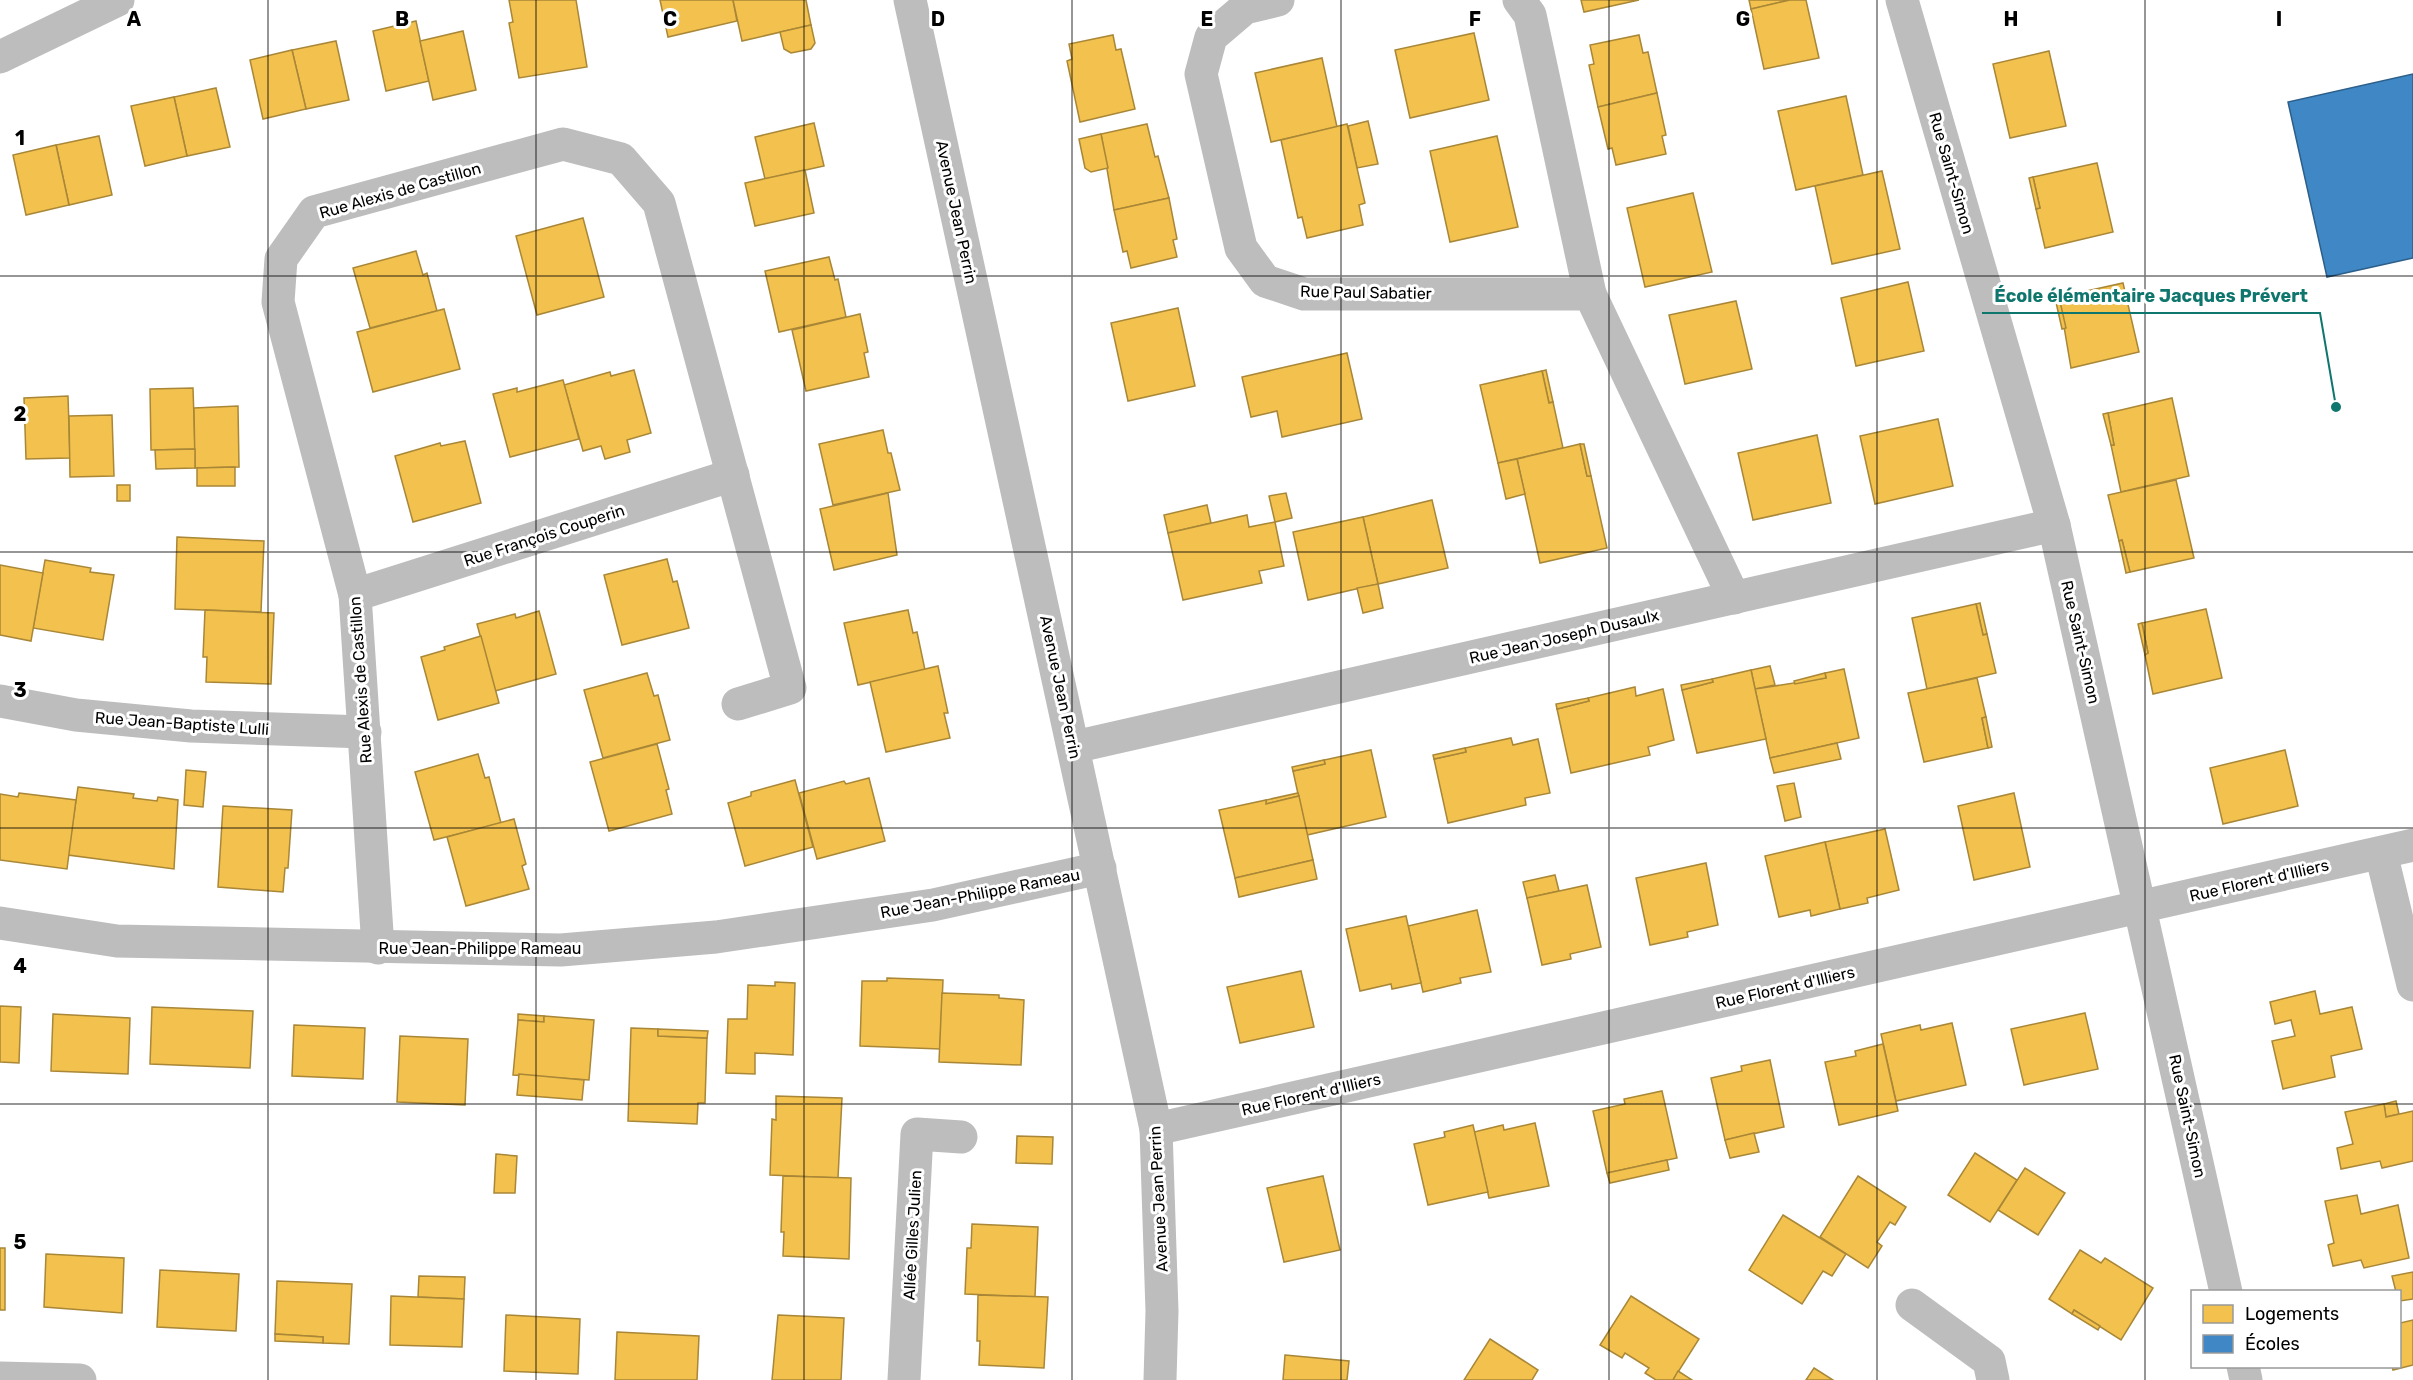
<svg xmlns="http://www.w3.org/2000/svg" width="2413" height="1380" viewBox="0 0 2413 1380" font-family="Rubik,sans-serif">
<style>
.homes{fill:#f2c14e;stroke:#a98737;stroke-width:1.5}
.schools{fill:#3f88c5;stroke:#2c5f8a;stroke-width:1.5}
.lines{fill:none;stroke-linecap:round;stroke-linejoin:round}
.minor{stroke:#bdbdbd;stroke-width:33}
.grid{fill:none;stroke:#000;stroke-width:1.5;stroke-opacity:0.55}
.labels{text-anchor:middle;stroke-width:6;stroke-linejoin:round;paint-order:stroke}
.street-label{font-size:16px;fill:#000;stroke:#fff}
.grid-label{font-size:20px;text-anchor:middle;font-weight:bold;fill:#000;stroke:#fff;stroke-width:6;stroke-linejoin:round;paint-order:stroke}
.leader{fill:none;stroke:#0f766e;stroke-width:2}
.callout-dot{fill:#0f766e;stroke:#fff;stroke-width:2}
.callout-label{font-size:18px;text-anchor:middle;font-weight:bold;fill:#0f766e;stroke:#fff;stroke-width:6;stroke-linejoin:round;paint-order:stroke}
</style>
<rect width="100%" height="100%" fill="#fff"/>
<!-- homes -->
<g class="homes">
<polygon points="509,0 576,0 587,67 519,78 509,23 513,22"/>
<polygon points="660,0 733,0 737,21 668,37"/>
<polygon points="733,0 806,0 811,25 742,41"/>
<polygon points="1581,0 1639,0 1584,12"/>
<polygon points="1749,0 1790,0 1751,9"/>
<polygon points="1790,0 1806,0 1819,58 1764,69 1751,9"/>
<polygon points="416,21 429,81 386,91 373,31"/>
<polygon points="811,25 815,43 811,49 791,53 784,49 780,32"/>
<polygon points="463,31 476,90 433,100 420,41"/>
<polygon points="1474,33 1489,100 1410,118 1395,50"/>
<polygon points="1113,35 1116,50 1121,49 1135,109 1080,122 1067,61 1072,59 1069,44"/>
<polygon points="1639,35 1643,53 1648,52 1657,93 1598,107 1589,65 1594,64 1590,45"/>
<polygon points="336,41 349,100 306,109 292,50"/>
<polygon points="292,50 306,109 263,119 250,60"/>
<polygon points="2049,51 2066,126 2010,138 1993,64"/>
<polygon points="1322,58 1337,127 1271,142 1255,73"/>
<polygon points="216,88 230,147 187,156 174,97"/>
<polygon points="1657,93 1666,135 1662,136 1666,154 1616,165 1612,148 1608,149 1598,107"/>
<polygon points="1846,96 1863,175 1796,190 1778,111"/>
<polygon points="174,97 187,156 145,166 131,106"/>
<polygon points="1368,121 1378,164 1357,168 1348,126"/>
<polygon points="814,123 824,166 765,179 755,137"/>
<polygon points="1147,124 1155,157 1158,156 1169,198 1114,210 1101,134"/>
<polygon points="1347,124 1365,203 1359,205 1363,225 1307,238 1302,217 1298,218 1281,140"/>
<polygon points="1101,134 1108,168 1091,172 1085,168 1079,139"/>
<polygon points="99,136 112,195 69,205 56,145"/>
<polygon points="1497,136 1518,227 1450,242 1430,151"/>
<polygon points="56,145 69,205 26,215 13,155"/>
<polygon points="2097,163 2113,232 2045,248 2036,209 2040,208 2033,177"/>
<polygon points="805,170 814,213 755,226 745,183"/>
<polygon points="1882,171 1900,249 1832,264 1815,186"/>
<polygon points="2033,177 2040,208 2036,209 2029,178"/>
<polygon points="1693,193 1712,272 1645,287 1627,208"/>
<polygon points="1169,198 1177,239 1173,240 1177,257 1131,268 1127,251 1123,252 1114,210"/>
<polygon points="583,218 604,297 537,315 516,236"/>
<polygon points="416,251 423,275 427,273 437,311 370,328 353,268"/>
<polygon points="829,257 835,280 838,279 846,317 779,332 765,271"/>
<polygon points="1908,282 1924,351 1856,366 1841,298"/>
<polygon points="2123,283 2139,352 2071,368 2059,297"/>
<polygon points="2059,297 2066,328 2062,329 2055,298"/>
<polygon points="1736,301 1752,369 1685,384 1669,315"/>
<polygon points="1178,308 1195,386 1128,401 1111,323"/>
<polygon points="444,309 460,369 373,392 357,332"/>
<polygon points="860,314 868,352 864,353 869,377 806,391 792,330"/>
<polygon points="1347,353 1362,419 1282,437 1277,411 1251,417 1242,377"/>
<polygon points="634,370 651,433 627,440 630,452 605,459 601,446 583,451 564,385 610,372 611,376"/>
<polygon points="1546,370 1553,402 1549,403 1542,371"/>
<polygon points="1542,371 1549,403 1553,402 1563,448 1498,463 1480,385"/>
<polygon points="563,380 579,439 510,457 493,394 517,388 517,392"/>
<polygon points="193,388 195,449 151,450 150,389"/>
<polygon points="68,396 70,458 26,459 24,398"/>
<polygon points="2172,398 2189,476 2121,492 2111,445 2114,445 2108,413"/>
<polygon points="238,406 239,467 195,468 194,408"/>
<polygon points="2108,413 2114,445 2111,445 2103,414"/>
<polygon points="112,415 114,476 70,477 69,416"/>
<polygon points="1938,419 1953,486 1875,504 1860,436"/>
<polygon points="883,430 888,453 891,453 900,490 833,505 819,444"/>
<polygon points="1817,435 1831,503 1753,520 1738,453"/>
<polygon points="465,441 481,503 413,522 395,456 440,443 441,446"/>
<polygon points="1580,444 1587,476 1591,476 1607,548 1540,563 1517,459"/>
<polygon points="1580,444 1584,444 1591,476 1587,476"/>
<polygon points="195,449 195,468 156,469 155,450"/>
<polygon points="1517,459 1525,494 1506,499 1498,463"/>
<polygon points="235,467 235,486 197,486 197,468"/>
<polygon points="2176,480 2194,558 2130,572 2122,540 2119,541 2108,495"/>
<rect x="117" y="485" width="13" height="16"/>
<polygon points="888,493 897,555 834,570 820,509"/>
<polygon points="1286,493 1292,518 1275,522 1269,496"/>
<polygon points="1432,500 1448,568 1378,584 1363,517"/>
<polygon points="1207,505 1211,523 1168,533 1164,515"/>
<polygon points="1247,515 1249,527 1275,522 1284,566 1259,571 1262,583 1183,600 1168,533"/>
<polygon points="1363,517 1378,584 1308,600 1293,532"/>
<polygon points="177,537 264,541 261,612 175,609"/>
<polygon points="2122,540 2130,572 2126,573 2119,541"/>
<polygon points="667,559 673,582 677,581 689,628 622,645 604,575"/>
<polygon points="45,560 91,568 90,572 114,575 103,640 33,628"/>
<polygon points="0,565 43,573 31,641 0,635"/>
<polygon points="1378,584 1383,608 1363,613 1357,588"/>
<polygon points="1980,603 1987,634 1983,635 1976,604"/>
<polygon points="1976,604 1983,635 1987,634 1996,673 1927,689 1912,618"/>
<polygon points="2206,609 2222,678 2153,694 2145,655 2148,653 2142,623"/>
<polygon points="205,610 274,613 271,684 206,682 207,657 203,657"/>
<polygon points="908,610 913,633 917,632 925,670 858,685 844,623"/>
<polygon points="539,611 556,674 495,691 477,624 515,614 516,618"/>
<polygon points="2142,623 2148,653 2145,655 2138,624"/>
<polygon points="481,636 499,703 438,720 421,657 445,650 444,647"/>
<polygon points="938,666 948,713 944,713 950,738 886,752 870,682"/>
<polygon points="1770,666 1775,685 1755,689 1751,670"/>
<polygon points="1844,669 1859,738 1770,758 1755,689 1826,678 1825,673"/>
<polygon points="1751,670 1766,739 1697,753 1682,690 1713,682 1712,679"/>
<polygon points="647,673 654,696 658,695 670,740 603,758 584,690"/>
<polygon points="1825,673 1826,678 1795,684 1794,681"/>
<polygon points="1977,678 1986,717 1982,718 1988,748 1924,762 1908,693"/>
<polygon points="1712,679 1713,682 1682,690 1681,685"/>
<polygon points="1635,687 1636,696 1663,689 1674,740 1648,747 1650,755 1571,773 1557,709 1589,701 1588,698"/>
<polygon points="1588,698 1589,701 1557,709 1556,704"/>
<polygon points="1986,717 1992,747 1988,748 1982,718"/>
<polygon points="1511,738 1513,745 1538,739 1550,793 1525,798 1526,805 1448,823 1434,759 1466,752 1465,748"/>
<polygon points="1837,743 1841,759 1774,773 1770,758"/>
<polygon points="657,744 669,789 666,790 672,814 609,831 590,762"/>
<polygon points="1465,748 1466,752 1434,759 1433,755"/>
<polygon points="1371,750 1386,817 1307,835 1293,771 1325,764 1324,760"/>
<polygon points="2285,750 2298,806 2223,824 2210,768"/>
<polygon points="478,754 485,778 489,777 501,823 434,840 415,772"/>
<polygon points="1324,760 1325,764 1293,771 1292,767"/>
<polygon points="186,770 206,772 203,807 184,805"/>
<polygon points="869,778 885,841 817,859 799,793 844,781 846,784"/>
<polygon points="795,780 813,847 745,866 728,803 751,796 751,792"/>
<polygon points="1794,783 1801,817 1785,821 1777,786"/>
<polygon points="78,787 134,794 133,798 157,801 158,797 178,800 174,869 68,855"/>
<polygon points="19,793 76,800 67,869 0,860 0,794 18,797"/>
<polygon points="1298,793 1299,796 1266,804 1266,800"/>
<polygon points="2014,793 2030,867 1974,880 1958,806"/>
<polygon points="1299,796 1313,860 1235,878 1219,810 1266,800 1266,804"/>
<polygon points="223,806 292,810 288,868 285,868 283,892 218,887"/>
<polygon points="514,819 526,864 522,866 529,889 466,906 447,837"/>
<polygon points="1885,829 1899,890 1867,898 1868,903 1840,909 1825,842"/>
<polygon points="1825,842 1840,909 1811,916 1810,910 1779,917 1765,856"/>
<polygon points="1313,860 1317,879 1239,897 1235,878"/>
<polygon points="1706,863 1718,925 1687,932 1688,937 1650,945 1636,878"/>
<polygon points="1555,875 1559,891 1527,898 1523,882"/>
<polygon points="1587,885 1601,947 1570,954 1571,959 1542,965 1527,898"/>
<polygon points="1477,910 1491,972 1460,978 1461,983 1423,992 1408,926"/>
<polygon points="1406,916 1421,983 1392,989 1391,984 1360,991 1346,929"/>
<polygon points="1301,971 1314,1027 1240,1043 1227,987"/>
<polygon points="887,978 943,980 940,1049 860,1046 862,981 887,981"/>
<polygon points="775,982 795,983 793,1055 755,1053 755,1074 726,1073 728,1019 747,1019 748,985 775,986"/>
<polygon points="2315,991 2320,1014 2352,1007 2362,1049 2331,1056 2335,1077 2283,1089 2272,1041 2295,1036 2291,1020 2275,1024 2270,1002"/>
<polygon points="942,993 999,995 999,998 1024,1000 1021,1065 939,1062"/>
<polygon points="0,1006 21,1007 19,1063 0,1062"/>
<polygon points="152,1007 253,1011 250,1068 150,1064"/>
<polygon points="2085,1013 2098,1069 2024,1085 2011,1029"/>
<polygon points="53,1014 130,1018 128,1074 51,1071"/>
<polygon points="518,1014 544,1016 544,1022 518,1020"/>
<polygon points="544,1016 594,1020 589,1080 513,1075 518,1020 544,1022"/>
<polygon points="1952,1023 1966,1085 1896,1101 1881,1034 1920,1025 1921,1030"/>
<polygon points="294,1025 365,1028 363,1079 292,1076"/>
<polygon points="631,1028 658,1029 658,1036 707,1038 705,1103 698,1103 697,1124 628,1121"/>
<polygon points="658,1029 708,1031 707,1038 658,1036"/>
<polygon points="400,1036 468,1039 465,1105 397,1102"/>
<polygon points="1883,1044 1898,1111 1839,1125 1825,1062 1856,1056 1855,1051"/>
<polygon points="1770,1060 1784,1127 1725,1140 1711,1078 1742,1071 1741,1066"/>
<polygon points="519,1074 584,1080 582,1100 517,1095"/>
<polygon points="1662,1091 1677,1158 1607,1173 1593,1111 1625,1104 1624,1099"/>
<polygon points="776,1096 842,1098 838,1178 770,1175 772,1119 776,1120"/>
<polygon points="2396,1101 2399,1114 2386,1117 2384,1104"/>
<polygon points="2384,1104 2386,1117 2413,1111 2413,1161 2382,1168 2380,1161 2341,1169 2337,1148 2353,1144 2345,1112"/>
<polygon points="1535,1123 1549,1186 1489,1198 1474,1132 1503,1125 1504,1130"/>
<polygon points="1473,1125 1488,1192 1428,1205 1414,1144 1445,1137 1444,1132"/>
<polygon points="1754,1133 1759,1152 1730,1158 1725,1140"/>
<polygon points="1017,1136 1053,1137 1052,1164 1016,1163"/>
<polygon points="1975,1153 2017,1180 1990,1222 1948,1195"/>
<polygon points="496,1154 517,1156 515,1193 494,1193"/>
<polygon points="1667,1160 1669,1170 1610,1183 1607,1173"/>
<polygon points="2025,1168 2065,1193 2038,1235 1998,1210"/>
<polygon points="783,1176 851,1178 849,1259 783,1256 784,1232 781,1232"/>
<polygon points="1323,1176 1340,1250 1284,1262 1267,1188"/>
<polygon points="1858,1176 1906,1207 1895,1225 1890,1222 1877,1242 1882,1246 1868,1268 1820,1237"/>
<polygon points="2357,1195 2361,1214 2398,1205 2409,1258 2364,1268 2361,1260 2333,1266 2328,1245 2334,1243 2325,1201"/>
<polygon points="1783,1215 1846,1254 1832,1276 1823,1271 1802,1304 1749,1270"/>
<polygon points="972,1224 1038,1227 1035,1297 965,1294 967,1248 971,1248"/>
<rect x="0" y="1248" width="5" height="62"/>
<polygon points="2080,1250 2101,1263 2105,1258 2153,1288 2121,1340 2074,1310 2072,1314 2049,1299"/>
<polygon points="46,1254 124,1258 122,1313 44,1307"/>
<polygon points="160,1270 239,1274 236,1331 157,1327"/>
<polygon points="2413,1272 2413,1299 2400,1301 2400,1292 2396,1292 2392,1276"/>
<polygon points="419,1276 465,1277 464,1299 418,1297"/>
<polygon points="277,1281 352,1284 349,1344 323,1343 323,1337 275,1334"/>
<polygon points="978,1295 1048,1297 1044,1368 979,1365 980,1341 977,1341"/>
<polygon points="391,1296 464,1299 462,1347 390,1345"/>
<polygon points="1631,1296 1699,1339 1673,1380 1656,1380 1645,1373 1649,1368 1625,1353 1622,1358 1600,1345"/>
<polygon points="2074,1310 2100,1326 2098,1330 2072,1314"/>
<polygon points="506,1315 580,1319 578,1374 504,1371"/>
<polygon points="778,1315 844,1318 841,1380 772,1380"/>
<polygon points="2413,1320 2413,1365 2393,1370 2392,1366 2400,1366 2400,1323"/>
<polygon points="617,1332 699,1336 697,1380 615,1380"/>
<polygon points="275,1334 323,1337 323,1343 275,1341"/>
<polygon points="1490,1339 1538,1370 1532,1380 1464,1380"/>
<polygon points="1285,1355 1349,1361 1347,1380 1283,1380"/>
<polygon points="1814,1368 1833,1380 1806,1380"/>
<polygon points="1678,1371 1692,1380 1673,1380"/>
</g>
<!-- schools -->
<polygon class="schools" points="2413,74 2413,258 2327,277 2288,102"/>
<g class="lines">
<!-- minor -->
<g class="minor">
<polyline points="910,0 1156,1129 1162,1311 1160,1380"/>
<polyline points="1278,0 1245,8 1211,37 1201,74 1241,248 1265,281 1304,294 1590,294"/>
<polyline points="1519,0 1530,15 1590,294 1734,598"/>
<polyline points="1902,0 2054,525 2226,1292"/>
<polyline points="0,57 118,0"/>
<polyline points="355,595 733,475"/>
<polyline points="0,701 76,715 191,726 365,732"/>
<polyline points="1074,747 2054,525"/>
<polyline points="2381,853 2413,985"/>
<polyline points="0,923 117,941 561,950 716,937 933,905 1100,868"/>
<polyline points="378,948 355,595 278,302 281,259 314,212 563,144 621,159 659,203 790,688 738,704"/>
<polyline points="1156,1129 2413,845"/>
<polyline points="1912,1305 1989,1361 1993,1380"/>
<polyline points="2243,1366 2246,1380"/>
<polyline points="0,1378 80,1380"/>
<polyline points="904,1380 917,1134 961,1137"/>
</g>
</g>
<!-- grid -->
<path class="grid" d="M268 0V1380M536 0V1380M804 0V1380M1072 0V1380M1341 0V1380M1609 0V1380M1877 0V1380M2145 0V1380M0 276H2413M0 552H2413M0 828H2413M0 1104H2413"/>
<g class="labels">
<!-- street labels -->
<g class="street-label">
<text transform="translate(1952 173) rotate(74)" y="6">Rue Saint-Simon</text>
<text transform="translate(400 190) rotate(-16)" y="6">Rue Alexis de Castillon</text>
<text transform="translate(957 212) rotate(78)" y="6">Avenue Jean Perrin</text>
<text transform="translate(1366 292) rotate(1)" y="6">Rue Paul Sabatier</text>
<text transform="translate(544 535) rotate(-18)" y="6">Rue François Couperin</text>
<text transform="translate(1564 636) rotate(-13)" y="6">Rue Jean Joseph Dusaulx</text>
<text transform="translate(2081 642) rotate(77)" y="6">Rue Saint-Simon</text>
<text transform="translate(360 680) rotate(-94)" y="6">Rue Alexis de Castillon</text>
<text transform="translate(1061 687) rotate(78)" y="6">Avenue Jean Perrin</text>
<text transform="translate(182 723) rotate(4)" y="6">Rue Jean-Baptiste Lulli</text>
<text transform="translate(2259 880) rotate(-13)" y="6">Rue Florent d'Illiers</text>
<text transform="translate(980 893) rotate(-11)" y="6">Rue Jean-Philippe Rameau</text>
<text x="480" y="954">Rue Jean-Philippe Rameau</text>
<text transform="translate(1785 987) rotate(-13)" y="6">Rue Florent d'Illiers</text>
<text transform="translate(1311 1094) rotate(-13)" y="6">Rue Florent d'Illiers</text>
<text transform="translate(2188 1116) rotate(78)" y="6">Rue Saint-Simon</text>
<text transform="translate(1158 1199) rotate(-93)" y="6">Avenue Jean Perrin</text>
<text transform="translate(912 1235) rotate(-87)" y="6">Allée Gilles Julien</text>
</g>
</g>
<g class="grid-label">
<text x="134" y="26">A</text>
<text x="402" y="26">B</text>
<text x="670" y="26">C</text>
<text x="938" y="26">D</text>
<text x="1207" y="26">E</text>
<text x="1475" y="26">F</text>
<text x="1743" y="26">G</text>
<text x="2011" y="26">H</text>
<text x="2279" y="26">I</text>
<text x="20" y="145">1</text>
<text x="20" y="421">2</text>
<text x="20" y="697">3</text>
<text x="20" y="973">4</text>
<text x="20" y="1249">5</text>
</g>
<!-- callouts -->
<path class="leader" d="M2336 407L2320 313H1982"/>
<circle class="callout-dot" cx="2336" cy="407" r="6"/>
<g class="callout-label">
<text x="2151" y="302">École élémentaire Jacques Prévert</text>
</g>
<!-- legend -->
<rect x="2191" y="1290" width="210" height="78" fill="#ffffff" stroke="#999999" stroke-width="1.5"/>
<rect x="2203" y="1305" width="30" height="18" fill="#f2c14e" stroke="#999999" stroke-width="1.5"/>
<text x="2245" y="1320" font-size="18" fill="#000000">Logements</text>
<rect x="2203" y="1335" width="30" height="18" fill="#3f88c5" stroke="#999999" stroke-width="1.5"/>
<text x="2245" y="1350" font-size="18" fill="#000000">Écoles</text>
</svg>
